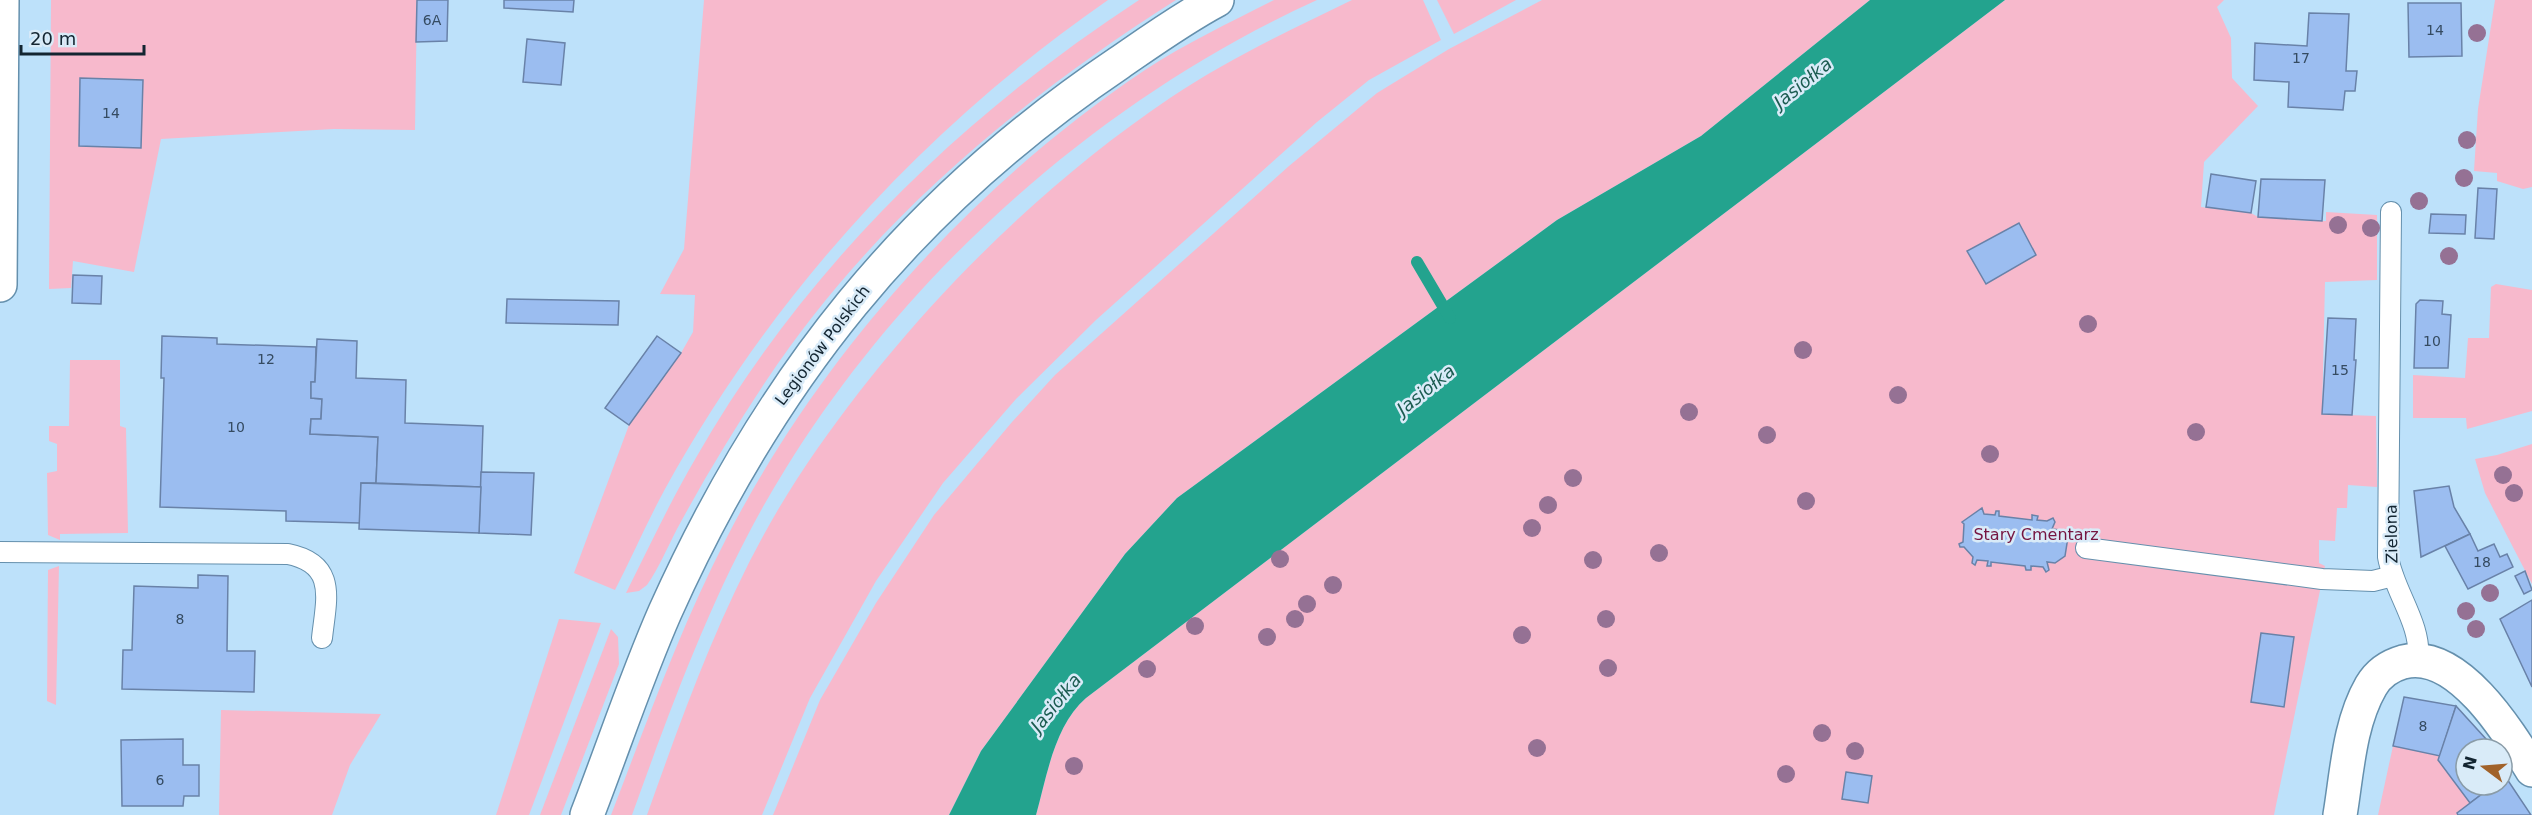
<svg xmlns="http://www.w3.org/2000/svg" width="2532" height="815" viewBox="0 0 2532 815" font-family="'DejaVu Sans',sans-serif">
<style>
.green{fill:#f7b9cc}
.water{fill:#23a38e}
.lines{fill:none;stroke-linecap:round;stroke-linejoin:round}
.stream{stroke:#23a38e;stroke-width:12}
.building{fill:#9bbdf0;stroke:#6982a8;stroke-width:1.5}
.lane-casing{stroke:#6590ad;stroke-width:22}
.street-casing{stroke:#6590ad;stroke-width:36}
.secondary-casing{stroke:#6590ad;stroke-width:36}
.primary-casing{stroke:#6590ad;stroke-width:36}
.lane{stroke:#fff;stroke-width:20}
.street{stroke:#fff;stroke-width:33}
.secondary{stroke:#fff;stroke-width:33}
.primary{stroke:#fff;stroke-width:33}
.tree{fill:#957194}
.labels{text-anchor:middle;stroke-width:5;stroke-linejoin:round;paint-order:stroke}
.number-label{font-size:14px;fill:#354b61}
.street-label{font-size:16px;fill:#132531;stroke:#d9ebf8}
.park-label{font-size:16px;fill:#751541;stroke:#d9ebf8}
.water-label{font-size:18px;font-style:italic;fill:#1c5c51;stroke:#d9ebf8}
</style>
<rect width="100%" height="100%" fill="#bde1fa"/>
<!-- green -->
<g class="green">
<polygon points="51,0 417,0 415,130 334,129 161,139 134,272 73,261 71,288 49,289"/>
<path d="M704 0H1108C925 127 773 293 665 489 647 522 632 557 615 590L574 573 629 425 681 353 693 332 695 295 660 294 684 249Z"/>
<path d="M1139 0H1176C1017 101 871 223 766 381 734 429 704 479 677 529 667 548 659 568 647 585L639 591 626 593C649 547 671 500 697 456 804 269 960 117 1139 0Z"/>
<path d="M1274 0H1317C1103 97 910 268 786 468 719 575 675 696 632 815H611C647 722 680 628 726 539 820 355 973 185 1145 70 1186 43 1231 22 1274 0Z"/>
<path d="M1352 0H1423L1441 40 1369 80 1317 122 1096 320 1016 399 943 483 876 581 810 698 762 815H647C688 700 730 582 797 479 892 334 1026 195 1170 98 1227 60 1290 30 1352 0Z"/>
<polygon points="1437,0 1516,0 1454,34"/>
<polygon points="1542,0 1870,0 1701,136 1557,220 1177,498 1125,554 981,751 949,815 773,815 820,700 876,603 934,515 1012,422 1055,375 1289,166 1377,93 1449,49"/>
<path d="M2005 0H2224L2217 7 2231 38 2232 78 2258 106 2204 162 2201 207 2251 213 2258 217H2290V220L2326 221V212L2377 215V280L2325 282 2322 414 2376 416 2377 487 2348 485 2347 508H2337L2335 541 2319 540V563L2325 566 2274 815H1036C1047 776 1054 726 1086 698Z"/>
<polygon points="2495,0 2532,0 2532,187 2523,189 2497,181 2497,173 2474,171 2478,109"/>
<polygon points="2496,284 2532,290 2532,411 2467,429 2466,418 2413,418 2413,375 2465,378 2468,338 2489,338 2491,287"/>
<polygon points="70,360 120,360 120,426 126,428 128,533 60,534 60,540 48,535 47,473 57,471 57,444 49,441 49,426 69,426"/>
<polygon points="2532,444 2532,584 2485,493 2475,459 2497,455"/>
<polygon points="59,566 56,705 47,701 48,570"/>
<polygon points="559,619 601,623 529,815 496,815"/>
<polygon points="611,629 618,637 619,664 561,815 540,815"/>
<polygon points="221,710 381,714 350,765 332,815 219,815"/>
<polygon points="2393,746 2440,756 2439,761 2470,803 2457,813 2458,815 2378,815"/>
</g>
<!-- water -->
<path class="water" d="M1870 0H2005L1086 698C1054 726 1047 776 1036 815H949L981 751 1125 554 1177 498 1557 220 1701 136Z"/>
<g class="lines">
<!-- stream -->
<polyline class="stream" points="1417,262 1450,318"/>
</g>
<!-- building -->
<g class="building">
<polygon points="417,0 448,0 447,41 416,42"/>
<polygon points="504,0 574,0 573,12 504,8"/>
<polygon points="2408,3 2461,3 2462,56 2409,57"/>
<polygon points="2309,13 2349,14 2346,71 2357,71 2355,91 2345,91 2343,110 2288,107 2289,82 2254,80 2255,43 2307,46"/>
<polygon points="527,39 565,43 561,85 523,82"/>
<polygon points="80,78 143,80 141,148 79,146"/>
<polygon points="2211,174 2256,181 2251,213 2206,207"/>
<polygon points="2261,179 2325,180 2322,221 2258,217"/>
<polygon points="2478,188 2497,189 2494,239 2475,238"/>
<polygon points="2431,214 2466,215 2465,234 2429,233"/>
<polygon points="2019,223 2036,255 1986,284 1967,251"/>
<polygon points="73,275 102,276 101,304 72,303"/>
<polygon points="507,299 619,301 618,325 506,323"/>
<polygon points="2420,300 2443,301 2442,314 2451,315 2448,368 2414,368 2416,304"/>
<polygon points="2328,318 2356,319 2354,360 2356,360 2352,415 2322,414"/>
<polygon points="162,336 217,338 217,344 316,347 315,382 311,382 311,398 322,399 321,419 311,419 310,434 378,437 376,483 361,483 360,523 286,521 286,511 160,507 164,378 161,378"/>
<polygon points="657,336 681,353 629,425 605,408"/>
<polygon points="317,339 357,341 356,378 406,380 405,423 483,426 481,487 376,483 378,437 310,434 311,419 321,419 322,399 311,398 311,382 315,382"/>
<polygon points="481,472 534,473 531,535 479,533"/>
<polygon points="361,483 481,487 479,533 359,529"/>
<polygon points="2449,486 2454,507 2470,534 2421,557 2414,491"/>
<polygon points="1982,508 1984,514 1995,515 1996,511 1999,511 1999,516 2032,520 2032,515 2038,516 2037,520 2047,521 2053,518 2055,522 2052,529 2060,530 2068,537 2065,556 2055,563 2047,562 2049,570 2046,572 2043,567 2031,566 2031,570 2026,570 2025,566 1991,562 1991,566 1987,566 1988,561 1977,560 1975,565 1972,563 1973,557 1964,547 1960,547 1959,544 1963,542 1964,524 1962,522"/>
<polygon points="2470,534 2478,551 2494,544 2500,557 2507,554 2513,567 2468,589 2445,546"/>
<polygon points="2525,571 2532,590 2524,594 2515,576"/>
<polygon points="198,575 228,576 227,651 255,651 254,692 122,689 123,650 132,650 134,586 198,588"/>
<polygon points="2532,600 2532,687 2500,619"/>
<polygon points="2261,633 2294,637 2284,707 2251,702"/>
<polygon points="2404,697 2456,706 2440,756 2393,746"/>
<polygon points="2456,706 2486,739 2491,749 2466,749 2466,785 2494,785 2470,803 2438,760"/>
<polygon points="183,739 183,765 199,765 199,796 184,796 183,806 122,806 121,740"/>
<polygon points="1846,772 1872,776 1868,803 1842,799"/>
<polygon points="2505,776 2531,815 2458,815 2457,813 2494,785 2502,785 2502,779"/>
</g>
<g class="lines">
<defs>
<g id="lane">
<path d="M2391 212 2388 557C2394 592 2422 624 2418 660"/>
<polyline points="2086,548 2322,579 2373,581 2393,576"/>
<path d="M0 552 288 554C338 564 326 600 322 638"/>
</g>
<path id="street" d="M2340 815C2347 773 2349 724 2371 686 2378 674 2389 666 2403 662 2457 648 2508 731 2532 770"/>
<path id="secondary" d="M587 815C613 748 636 678 665 612 769 380 908 205 1119 63 1151 41 1183 18 1217 0"/>
<polyline id="primary" points="0,285 2,0"/>
</defs>
<!-- lane casing -->
<use href="#lane" class="lane-casing"/>
<!-- street casing -->
<use href="#street" class="street-casing"/>
<!-- secondary casing -->
<use href="#secondary" class="secondary-casing"/>
<!-- primary casing -->
<use href="#primary" class="primary-casing"/>
<!-- lane -->
<use href="#lane" class="lane"/>
<!-- street -->
<use href="#street" class="street"/>
<!-- secondary -->
<use href="#secondary" class="secondary"/>
<!-- primary -->
<use href="#primary" class="primary"/>
</g>
<!-- trees -->
<g class="tree">
<circle cx="2477" cy="33" r="9"/>
<circle cx="2467" cy="140" r="9"/>
<circle cx="2464" cy="178" r="9"/>
<circle cx="2419" cy="201" r="9"/>
<circle cx="2338" cy="225" r="9"/>
<circle cx="2371" cy="228" r="9"/>
<circle cx="2449" cy="256" r="9"/>
<circle cx="2088" cy="324" r="9"/>
<circle cx="1803" cy="350" r="9"/>
<circle cx="1898" cy="395" r="9"/>
<circle cx="1689" cy="412" r="9"/>
<circle cx="2196" cy="432" r="9"/>
<circle cx="1767" cy="435" r="9"/>
<circle cx="1990" cy="454" r="9"/>
<circle cx="2503" cy="475" r="9"/>
<circle cx="1573" cy="478" r="9"/>
<circle cx="2514" cy="493" r="9"/>
<circle cx="1806" cy="501" r="9"/>
<circle cx="1548" cy="505" r="9"/>
<circle cx="1532" cy="528" r="9"/>
<circle cx="1659" cy="553" r="9"/>
<circle cx="1280" cy="559" r="9"/>
<circle cx="1593" cy="560" r="9"/>
<circle cx="1333" cy="585" r="9"/>
<circle cx="2490" cy="593" r="9"/>
<circle cx="1307" cy="604" r="9"/>
<circle cx="2466" cy="611" r="9"/>
<circle cx="1295" cy="619" r="9"/>
<circle cx="1606" cy="619" r="9"/>
<circle cx="1195" cy="626" r="9"/>
<circle cx="2476" cy="629" r="9"/>
<circle cx="1522" cy="635" r="9"/>
<circle cx="1267" cy="637" r="9"/>
<circle cx="1608" cy="668" r="9"/>
<circle cx="1147" cy="669" r="9"/>
<circle cx="1822" cy="733" r="9"/>
<circle cx="1537" cy="748" r="9"/>
<circle cx="1855" cy="751" r="9"/>
<circle cx="1074" cy="766" r="9"/>
<circle cx="1786" cy="774" r="9"/>
</g>
<g class="labels">
<!-- number labels -->
<g class="number-label">
<text x="432" y="25">6A</text>
<text x="2435" y="35">14</text>
<text x="2301" y="63">17</text>
<text x="111" y="118">14</text>
<text x="2432" y="346">10</text>
<text x="266" y="364">12</text>
<text x="2340" y="375">15</text>
<text x="236" y="432">10</text>
<text x="2482" y="567">18</text>
<text x="180" y="624">8</text>
<text x="2423" y="731">8</text>
<text x="160" y="785">6</text>
</g>
<!-- street labels -->
<g class="street-label">
<text transform="translate(822 345) rotate(-53)" y="6">Legionów Polskich</text>
<text transform="translate(2391 534) rotate(-91)" y="6">Zielona</text>
</g>
<!-- park labels -->
<g class="park-label">
<text x="2036" y="540">Stary Cmentarz</text>
</g>
<!-- water labels -->
<g class="water-label">
<text transform="translate(1803 83) rotate(-39)" y="6">Jasiołka</text>
<text transform="translate(1426 390) rotate(-39)" y="6">Jasiołka</text>
<text transform="translate(1056 703) rotate(-51)" y="6">Jasiołka</text>
</g>
</g>
<!-- north arrow -->
<g transform="translate(2484 767) rotate(286)"><circle r="28" fill="#d9ebf8" stroke="#8a9ca8" stroke-width="1.5"/>
<path d="M0-4.5L10 22L0 15L-10 22Z" fill="#a1622a"/>
<text y="-9" font-size="16" font-weight="bold" text-anchor="middle" fill="#132531">N</text>
</g>
<!-- scale -->
<path d="M21 45v9h123v-9" fill="none" stroke="#132531" stroke-width="3"/>
<text x="30" y="45" font-size="18" fill="#132531" stroke="#d9ebf8" stroke-width="4.5" paint-order="stroke">20 m</text>
</svg>
